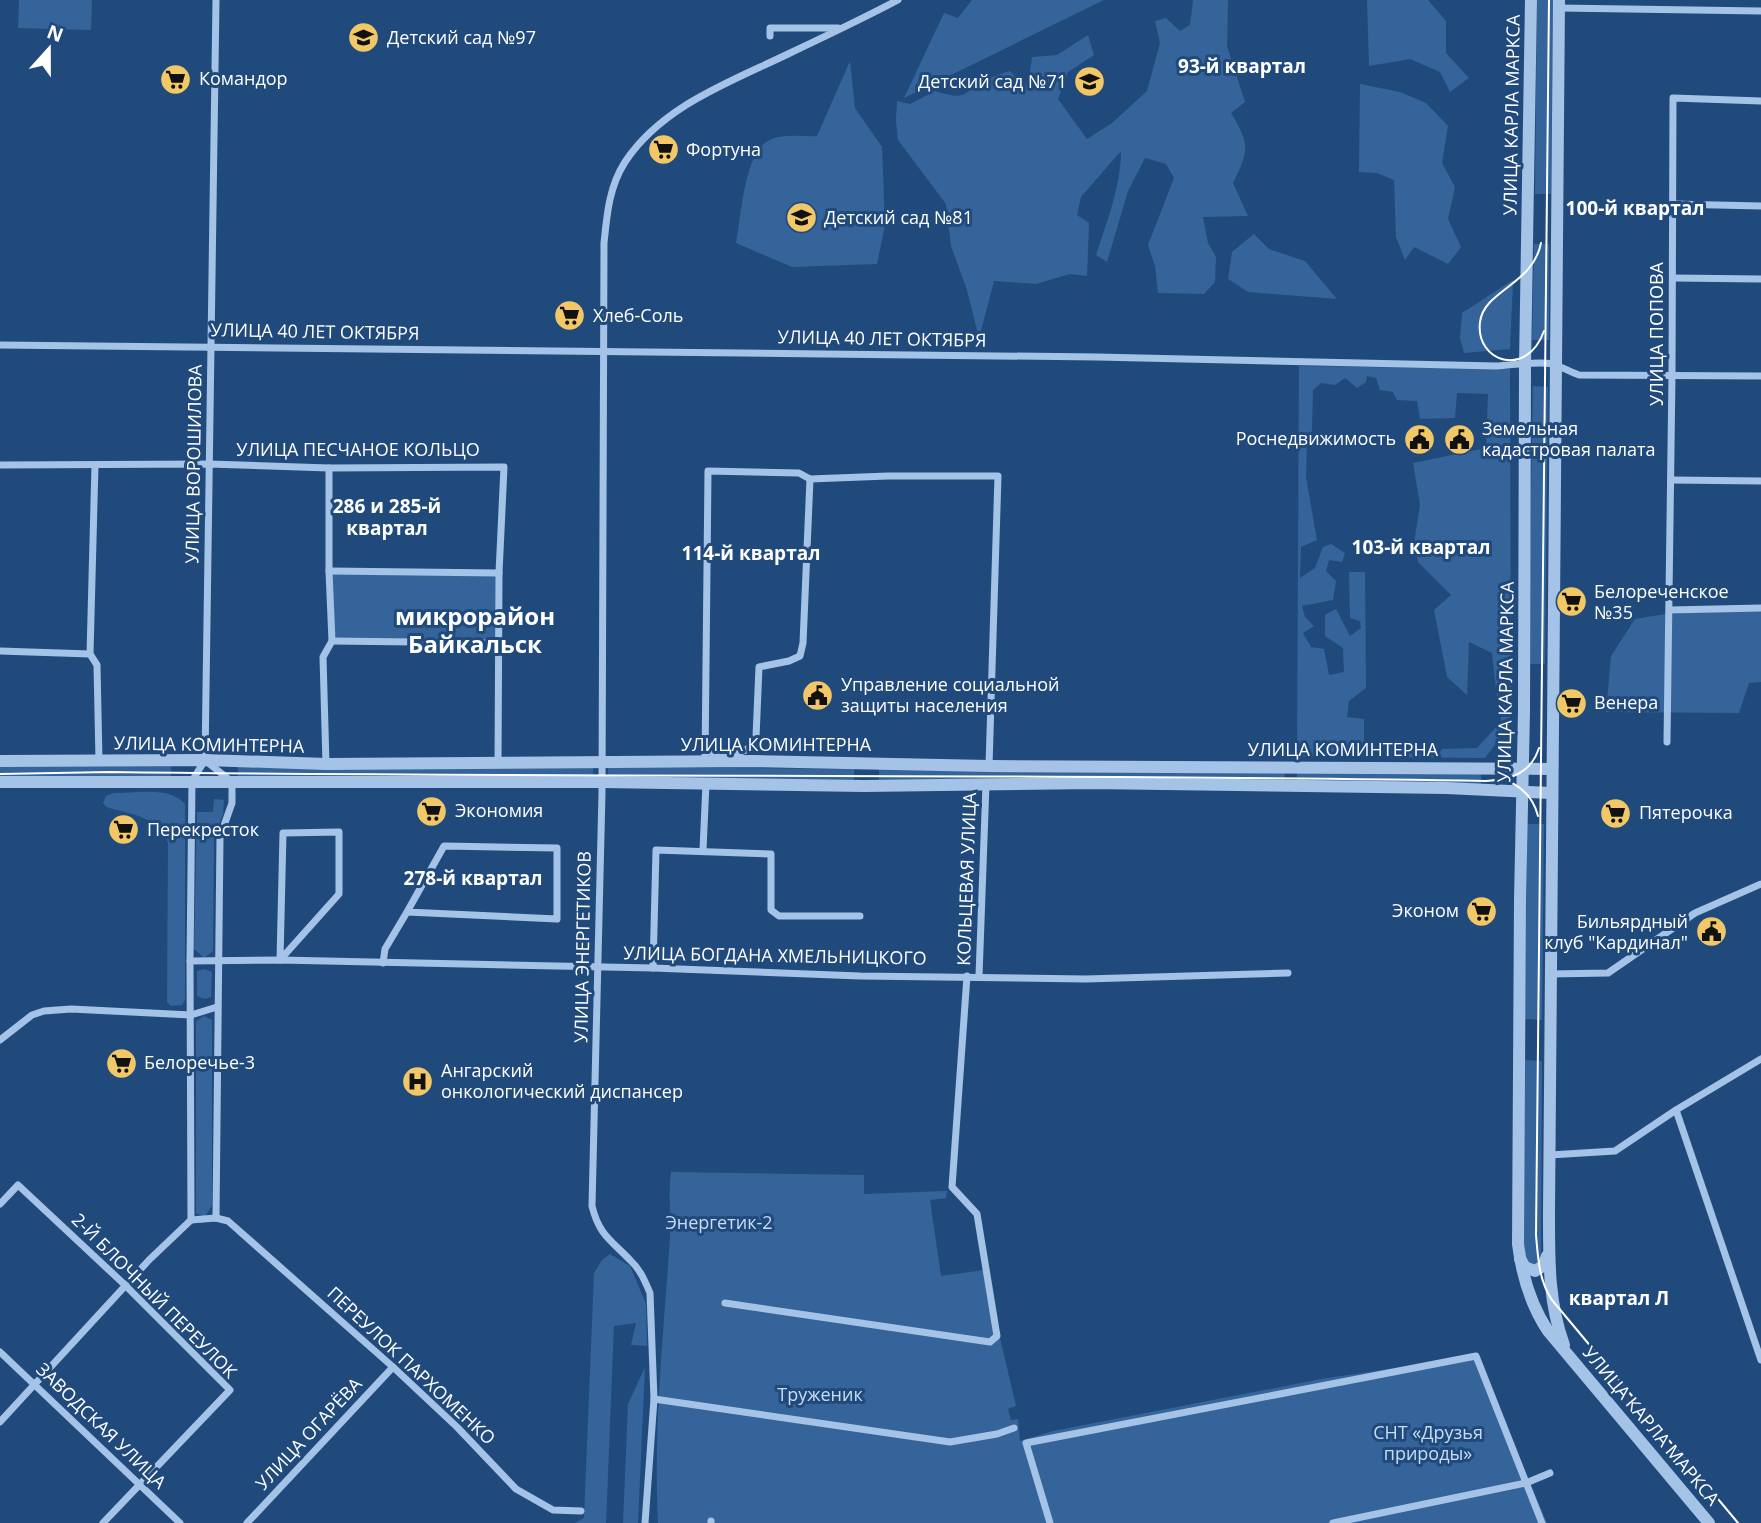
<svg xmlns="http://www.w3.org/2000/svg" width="1761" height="1523" viewBox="0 0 1761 1523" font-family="'Open Sans',sans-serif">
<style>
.green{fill:#34649a}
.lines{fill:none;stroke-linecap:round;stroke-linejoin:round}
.minor{stroke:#a4c3e6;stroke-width:7}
.tertiary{stroke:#a4c3e6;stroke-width:12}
.tram{stroke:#fff;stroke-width:2}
.labels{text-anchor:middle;stroke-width:6;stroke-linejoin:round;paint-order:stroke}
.poi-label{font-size:18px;fill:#fff;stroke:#214a7c;text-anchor:start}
.street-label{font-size:18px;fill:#fff;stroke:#214a7c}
.park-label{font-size:18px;fill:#c8ddf5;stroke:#214a7c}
.neighbourhood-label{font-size:19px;font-weight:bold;fill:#fff;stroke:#214a7c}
.district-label{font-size:24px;font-weight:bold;fill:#fff;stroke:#214a7c}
</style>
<rect width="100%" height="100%" fill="#214a7c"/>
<!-- green -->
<g class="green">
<polygon points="19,0 92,0 91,30 18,28"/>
<polygon points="972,0 1104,0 904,98 944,13 958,18"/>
<path d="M1193 0H1228L1227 46 1245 102 1231 113C1250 144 1249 151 1233 183L1248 216 1203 217 1208 243 1216 257 1215 282 1204 294 1158 293 1155 266 1148 245 1174 178 1166 164 1145 158 1128 191 1107 262 1096 255C1107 222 1121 185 1121 151L1081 197 1077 215 1089 223 1087 276 1070 274 1036 284 994 281 979 338 967 290 951 246 946 204 898 140 896 120 897 101 910 104 935 91C969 102 962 92 987 79 994 76 1002 74 1009 71L1028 86 1032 57 1057 55 1088 35 1094 55 1068 72 1058 99 1087 139 1112 123 1147 91 1160 43 1155 21 1166 18 1180 31 1190 25Z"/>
<polygon points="1367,0 1428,0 1446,21 1446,53 1469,78 1450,92 1440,72 1410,59 1369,66"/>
<polygon points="1537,0 1553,0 1551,194 1535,194"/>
<path d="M850 61 855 108 882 147 885 225 877 264 792 267 736 243C741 218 744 154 768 141 782 133 802 137 817 136Z"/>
<polygon points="1360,84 1400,92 1426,103 1448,126 1442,163 1455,187 1448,219 1461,247 1448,264 1414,247 1405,260 1396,237 1394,180 1377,173 1359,172"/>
<polygon points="1254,234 1269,249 1305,261 1337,299 1248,292 1228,279 1232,252"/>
<polygon points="1534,244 1549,244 1549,340 1532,340"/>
<polygon points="1513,280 1510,349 1464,353 1460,338 1462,313"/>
<polygon points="1299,366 1510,369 1511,724 1485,758 1379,757 1380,746 1432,747 1439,753 1442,749 1477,748 1500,723 1503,708 1498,707 1492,653 1469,642 1467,695 1447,677 1434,610 1451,595 1418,562 1414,543 1420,505 1413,463 1486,448 1488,394 1457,393 1455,418 1420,419 1417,401 1397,400 1393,392 1380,390 1376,378 1367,376 1366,382 1357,388 1345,378 1335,385 1321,383 1313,390 1312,430 1307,445 1306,477 1317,540 1301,547 1300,578 1315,568 1323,547 1331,544 1345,553 1342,562 1329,560 1326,571 1336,581 1333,600 1302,606 1305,617 1314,626 1303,633 1311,647 1324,649 1329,675 1344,672 1343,648 1325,636 1325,615 1336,609 1350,636 1361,628 1360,621 1350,618 1349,572 1365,572 1366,688 1349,701 1347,717 1364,719 1364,757 1297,757"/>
<polygon points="1533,386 1548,387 1545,664 1528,664"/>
<polygon points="330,571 499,573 499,643 332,641"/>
<polygon points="1761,610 1761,682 1749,683 1739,713 1606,712 1611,656 1635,619 1665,614"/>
<rect x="0" y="766" width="171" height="11"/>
<polygon points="238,766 593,768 593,779 238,778"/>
<polygon points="608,767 854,769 854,781 608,779"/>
<polygon points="879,769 1285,772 1284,783 879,780"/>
<polygon points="1297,771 1481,772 1481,784 1297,783"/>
<path d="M114 793C135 793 171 786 185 804V1000L182 1005 171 1006 167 1002 168 843C159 816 129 814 106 807L103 803 106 796Z"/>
<polygon points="214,799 224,800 223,815 214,836 213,951 204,958 194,949 197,812 213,812"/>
<polygon points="1527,824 1544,824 1542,1020 1525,1019"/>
<polygon points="204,969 212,972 211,997 205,999 197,996 197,971"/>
<polygon points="204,1016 212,1020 212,1205 205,1217 196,1213 196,1021"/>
<polygon points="1524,1060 1542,1061 1541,1264 1532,1267 1523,1256"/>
<path d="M671 1172 864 1175V1194L947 1191 946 1198 930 1200 941 1276 984 1270 1016 1406 1008 1409 1011 1420 1018 1419 1020 1441 1053 1431 1321 1379 1476 1356 1547 1523H658C653 1428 664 1330 670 1236 671 1214 668 1195 671 1172Z"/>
<polygon points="610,1254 630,1266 646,1304 647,1346 631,1345 636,1323 614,1326 606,1523 575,1523 584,1518 594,1273 602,1260"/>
<polygon points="645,1367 638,1523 623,1523 628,1404"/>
</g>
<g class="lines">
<!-- minor -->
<g class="minor">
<polyline points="1559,8 1761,11"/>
<polyline points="770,36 770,28 838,28"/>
<polyline points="1672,204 1761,206"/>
<polyline points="1673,278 1761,279"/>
<path d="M0 345 1097 357 1496 366C1514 365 1536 361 1553 364 1560 366 1570 372 1579 375L1761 376"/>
<polyline points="0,465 209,464 329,468 504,467 499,573 498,763"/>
<polyline points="95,465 90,654 97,665 99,761"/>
<polyline points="1671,480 1761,481"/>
<polyline points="329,571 499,573"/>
<polyline points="1670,610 1761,608"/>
<polyline points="332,641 499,643"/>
<polyline points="0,651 90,654"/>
<polyline points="1667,742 1672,375 1673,98 1761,101"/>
<path d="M706 752C727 753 748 759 756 737L759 667 789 661 800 656 803 643 810 479"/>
<polyline points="205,760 216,0"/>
<polyline points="206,761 232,782 232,803 220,837 216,1218"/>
<polyline points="705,762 708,471 799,473 810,479 888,476 998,476 989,766"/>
<polyline points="326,764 323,657 332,641 329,571 329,468"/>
<polygon points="339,832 339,894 280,960 283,833"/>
<polyline points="703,850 706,783"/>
<polyline points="190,961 280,960 653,968 860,976 1086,979 1288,973"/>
<polyline points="383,963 385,949 407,912 557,919 557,848 444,846 407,912"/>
<polyline points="653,968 656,850 771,854 771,910 779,916 860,916"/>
<polyline points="1550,974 1608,973 1695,913 1761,884"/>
<polyline points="979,976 986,784"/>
<polyline points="0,1040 32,1015 44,1011 71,1009 191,1015 217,1007"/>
<polyline points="1676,1110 1761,1360"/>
<polyline points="1550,1155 1615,1151 1676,1110 1761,1059"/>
<polyline points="0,1204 18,1185 125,1285 230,1390 103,1523"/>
<polyline points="191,1220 216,1218 228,1221 393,1367 457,1427 516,1489 553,1510 581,1511"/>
<polyline points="191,1220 190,961 192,781 205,760"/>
<polyline points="725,1303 990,1342 997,1336 977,1214 952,1187 967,976"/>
<polyline points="0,1352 180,1523"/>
<polyline points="654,1399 950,1442 997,1434 1014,1428"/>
<polyline points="0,1422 149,1260 191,1220"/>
<polyline points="711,1521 711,1523"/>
<polyline points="247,1523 393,1367"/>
<path d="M645 1523 654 1399 650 1293C645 1281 640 1269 630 1260 611 1240 599 1235 592 1206L602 793 604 243C607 214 609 187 625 162 662 106 730 82 788 54 824 37 862 19 898 0"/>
<polyline points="1050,1523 1026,1443 1476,1356 1542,1523"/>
<polyline points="1333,1523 1526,1483 1550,1473"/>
</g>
<!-- tertiary -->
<g class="tertiary">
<path d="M1531 0 1525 365 1524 711 1520 900 1518 1244C1522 1276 1530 1304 1548 1331L1709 1523"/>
<path d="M1559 0 1549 1211C1549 1257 1548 1302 1564 1345"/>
<polyline points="0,761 205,760 326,764 755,761 989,766 1551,769"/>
<polyline points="0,782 602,782 864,786 1092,783 1446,788 1551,793"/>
<polyline points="1520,1259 1525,1267 1535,1271 1543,1266 1547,1256"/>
</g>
<!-- tram -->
<g class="tram">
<path d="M1549 0 1536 1235C1538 1258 1539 1281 1552 1300L1738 1523"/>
<path d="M1541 243C1533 285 1484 290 1480 322 1475 362 1527 379 1544 331"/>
<path d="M0 774 110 772C569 778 1028 773 1486 781 1511 780 1531 773 1539 748"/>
<path d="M1500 778C1519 784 1533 796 1538 816"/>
</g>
</g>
<!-- icons -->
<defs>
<symbol id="school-disc" viewBox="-11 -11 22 22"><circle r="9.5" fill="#f2c866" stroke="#214a7c"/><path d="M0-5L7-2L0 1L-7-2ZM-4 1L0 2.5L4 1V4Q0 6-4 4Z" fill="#111"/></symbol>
<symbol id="supermarket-disc" viewBox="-11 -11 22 22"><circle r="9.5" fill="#f2c866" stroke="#214a7c"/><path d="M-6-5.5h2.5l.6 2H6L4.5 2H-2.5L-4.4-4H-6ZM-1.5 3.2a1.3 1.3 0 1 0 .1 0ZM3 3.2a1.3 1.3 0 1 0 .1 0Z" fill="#111"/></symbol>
<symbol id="civic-disc" viewBox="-11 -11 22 22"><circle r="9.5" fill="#f2c866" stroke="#214a7c"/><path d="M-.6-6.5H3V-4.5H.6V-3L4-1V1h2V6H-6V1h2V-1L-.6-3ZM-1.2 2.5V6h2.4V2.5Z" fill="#111"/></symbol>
<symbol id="hospital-disc" viewBox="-11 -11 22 22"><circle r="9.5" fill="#f2c866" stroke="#214a7c"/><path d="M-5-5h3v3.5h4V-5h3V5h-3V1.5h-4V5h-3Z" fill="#111"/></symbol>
</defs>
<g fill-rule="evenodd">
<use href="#school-disc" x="346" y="20" width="35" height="35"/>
<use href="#supermarket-disc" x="158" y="62" width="35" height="35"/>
<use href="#school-disc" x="1072" y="64" width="35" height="35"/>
<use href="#supermarket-disc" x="646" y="132" width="35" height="35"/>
<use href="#school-disc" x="784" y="200" width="35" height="35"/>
<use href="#supermarket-disc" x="552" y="298" width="35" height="35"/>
<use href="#civic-disc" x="1402" y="422" width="35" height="35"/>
<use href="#civic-disc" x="1442" y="422" width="35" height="35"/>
<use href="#supermarket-disc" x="1554" y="584" width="35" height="35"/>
<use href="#civic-disc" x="800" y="678" width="35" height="35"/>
<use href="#supermarket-disc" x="1554" y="686" width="35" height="35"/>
<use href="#supermarket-disc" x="414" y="794" width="35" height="35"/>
<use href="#supermarket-disc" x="1598" y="796" width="35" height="35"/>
<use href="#supermarket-disc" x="106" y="812" width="35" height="35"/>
<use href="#supermarket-disc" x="1464" y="894" width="35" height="35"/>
<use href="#civic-disc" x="1694" y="914" width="35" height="35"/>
<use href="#supermarket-disc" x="104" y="1046" width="35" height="35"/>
<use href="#hospital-disc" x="400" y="1064" width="35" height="35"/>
</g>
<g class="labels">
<!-- poi labels -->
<g class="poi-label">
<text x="387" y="44">Детский сад №97</text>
<text x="199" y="85">Командор</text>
<text x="1067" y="88" text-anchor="end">Детский сад №71</text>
<text x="686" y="156">Фортуна</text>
<text x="824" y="224">Детский сад №81</text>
<text x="593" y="322">Хлеб-Соль</text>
<text x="1482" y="435">Земельная<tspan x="1482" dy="21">кадастровая палата</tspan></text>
<text x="1396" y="445" text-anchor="end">Роснедвижимость</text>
<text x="1594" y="598">Белореченское<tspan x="1594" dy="21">№35</tspan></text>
<text x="841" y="691">Управление социальной<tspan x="841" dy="21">защиты населения</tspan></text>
<text x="1594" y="709">Венера</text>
<text x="455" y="817">Экономия</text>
<text x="1639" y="819">Пятерочка</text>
<text x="147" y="836">Перекресток</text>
<text x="1459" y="917" text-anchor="end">Эконом</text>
<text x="1688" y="928" text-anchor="end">Бильярдный<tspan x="1688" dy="21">клуб "Кардинал"</tspan></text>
<text x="144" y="1069">Белоречье-3</text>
<text x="441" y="1077">Ангарский<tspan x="441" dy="21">онкологический диспансер</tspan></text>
</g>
<!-- street labels -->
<g class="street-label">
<text transform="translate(1512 115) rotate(-89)" y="6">УЛИЦА КАРЛА МАРКСА</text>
<text transform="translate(315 332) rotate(1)" y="6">УЛИЦА 40 ЛЕТ ОКТЯБРЯ</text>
<text transform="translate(1657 334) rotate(-90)" y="6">УЛИЦА ПОПОВА</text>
<text transform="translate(882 339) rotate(1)" y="6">УЛИЦА 40 ЛЕТ ОКТЯБРЯ</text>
<text x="358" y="456">УЛИЦА ПЕСЧАНОЕ КОЛЬЦО</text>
<text transform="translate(194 464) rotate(-89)" y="6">УЛИЦА ВОРОШИЛОВА</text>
<text transform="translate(1506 682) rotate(-89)" y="6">УЛИЦА КАРЛА МАРКСА</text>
<text transform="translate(209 745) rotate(1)" y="6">УЛИЦА КОМИНТЕРНА</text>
<text x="776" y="751">УЛИЦА КОМИНТЕРНА</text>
<text x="1343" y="756">УЛИЦА КОМИНТЕРНА</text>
<text transform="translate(967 879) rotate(-88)" y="6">КОЛЬЦЕВАЯ УЛИЦА</text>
<text transform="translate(583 947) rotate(-89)" y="6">УЛИЦА ЭНЕРГЕТИКОВ</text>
<text transform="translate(775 956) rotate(1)" y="6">УЛИЦА БОГДАНА ХМЕЛЬНИЦКОГО</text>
<text transform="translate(154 1296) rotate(45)" y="6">2-Й БЛОЧНЫЙ ПЕРЕУЛОК</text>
<text transform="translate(411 1366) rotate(43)" y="6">ПЕРЕУЛОК ПАРХОМЕНКО</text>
<text transform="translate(101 1426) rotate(44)" y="6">ЗАВОДСКАЯ УЛИЦА</text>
<text transform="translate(1651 1426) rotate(50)" y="6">УЛИЦА КАРЛА МАРКСА</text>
<text transform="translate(309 1434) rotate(-47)" y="6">УЛИЦА ОГАРЁВА</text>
</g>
<!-- park labels -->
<g class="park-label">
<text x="719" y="1229">Энергетик-2</text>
<text x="820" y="1401">Труженик</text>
<text x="1428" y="1439">СНТ «Друзья<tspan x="1428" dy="21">природы»</tspan></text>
</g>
<!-- neighbourhood labels -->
<g class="neighbourhood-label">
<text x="1242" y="73">93-й квартал</text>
<text x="1635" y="215">100-й квартал</text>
<text x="387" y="513">286 и 285-й<tspan x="387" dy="22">квартал</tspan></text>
<text x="1421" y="554">103-й квартал</text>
<text x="751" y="560">114-й квартал</text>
<text x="473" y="885">278-й квартал</text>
<text x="1619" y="1305">квартал Л</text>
</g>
<!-- district labels -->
<g class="district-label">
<text x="475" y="625">микрорайон<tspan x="475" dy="28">Байкальск</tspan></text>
</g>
</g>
<!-- north arrow -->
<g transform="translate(49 49) rotate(21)" stroke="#214a7c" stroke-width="5" paint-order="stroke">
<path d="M0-5L12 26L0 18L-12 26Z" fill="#ffffff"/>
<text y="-10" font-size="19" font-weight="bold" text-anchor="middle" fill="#ffffff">N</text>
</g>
</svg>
